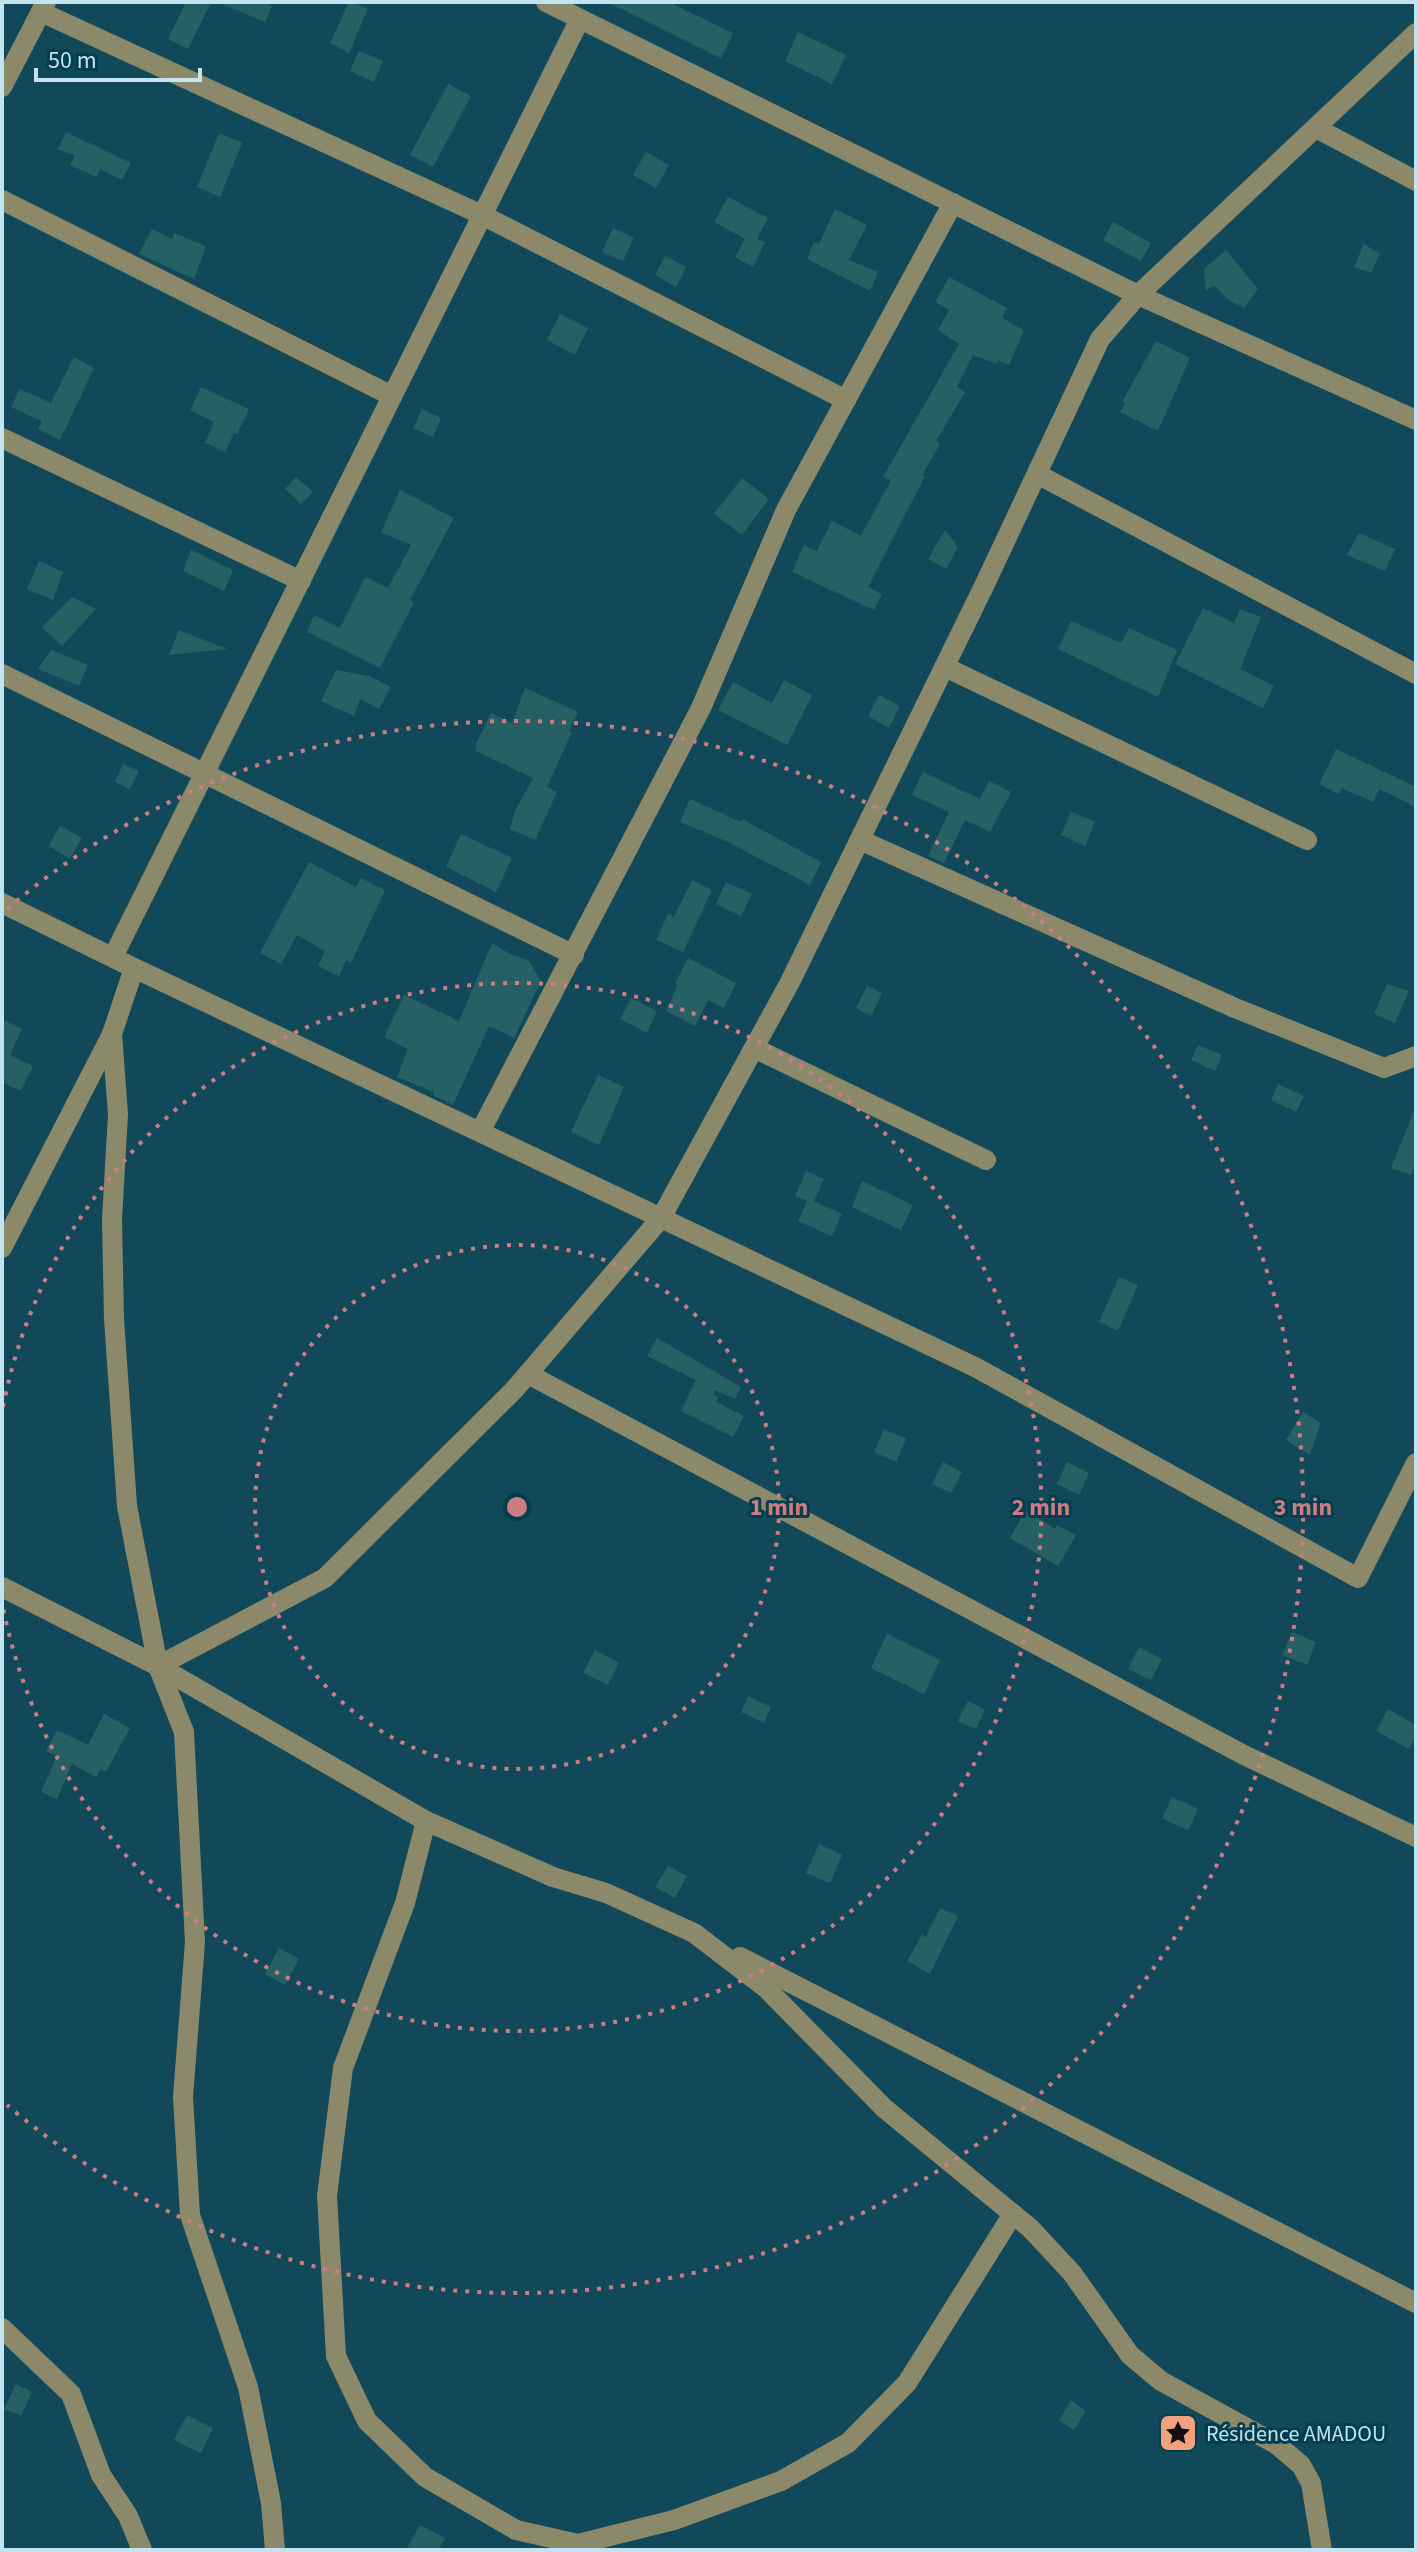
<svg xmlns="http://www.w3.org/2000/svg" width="1418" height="2552" viewBox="0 0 1418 2552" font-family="'Source Sans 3',sans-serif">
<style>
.building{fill:#266065}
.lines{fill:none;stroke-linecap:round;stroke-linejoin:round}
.minor{stroke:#8c896a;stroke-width:20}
.ring{fill:none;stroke:#cd7c82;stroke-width:4;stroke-dasharray:4 8}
.labels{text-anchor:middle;stroke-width:6;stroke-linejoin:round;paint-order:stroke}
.poi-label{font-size:22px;fill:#c2e3f0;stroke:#023e4f;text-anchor:start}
.centre{fill:#cd7c82;stroke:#023e4f;stroke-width:4}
.ring-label{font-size:24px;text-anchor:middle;font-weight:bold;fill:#cd7c82;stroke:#023e4f;stroke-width:6;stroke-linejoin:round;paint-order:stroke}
</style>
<rect width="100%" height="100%" fill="#12495a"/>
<!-- building -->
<g class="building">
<polygon points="186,2 211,2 188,49 168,39"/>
<polygon points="218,2 262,2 272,6 265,22"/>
<polygon points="349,2 368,8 349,53 330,43"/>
<polygon points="607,2 668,2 733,33 721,58"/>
<polygon points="798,32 846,55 832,84 785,61"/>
<polygon points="359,51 383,61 374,82 350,71"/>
<polygon points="448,84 471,96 433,167 410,155"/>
<polygon points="66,132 131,163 122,180 100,169 96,177 70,165 75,156 58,149"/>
<polygon points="219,133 242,143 220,197 197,187"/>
<polygon points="646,152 669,165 656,188 633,175"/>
<polygon points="728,197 768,218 757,239 765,242 753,267 735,257 745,239 714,222"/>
<polygon points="835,209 867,225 849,260 878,272 870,291 807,259 814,242 819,244"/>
<polygon points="1113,222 1151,243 1141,261 1103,240"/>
<polygon points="613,228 634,238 623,261 602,252"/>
<polygon points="152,229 172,239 174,233 206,246 194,279 139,254"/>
<polygon points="1364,244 1380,254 1371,273 1354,267"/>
<polygon points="1226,250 1258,289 1244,308 1227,299 1214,285 1206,291 1204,269"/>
<polygon points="665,256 686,267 676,287 655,275"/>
<polygon points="949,277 1007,308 1002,318 1024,330 1009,365 998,360 997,364 973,355 957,387 965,392 936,441 940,444 922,475 925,476 868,587 882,594 874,610 792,572 804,545 817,551 832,521 861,536 862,534 891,480 883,477 959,344 938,330 949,310 935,302"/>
<polygon points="560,314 588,328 575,355 547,340"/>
<polygon points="1156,341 1190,358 1158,431 1120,412 1125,403 1122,402"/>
<polygon points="74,357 94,368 60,440 38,429 42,421 11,407 20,389 51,403"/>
<polygon points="201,387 249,409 237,434 234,433 225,452 205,443 214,422 190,410"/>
<polygon points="422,409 441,418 433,437 413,428"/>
<polygon points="296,477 313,492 301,504 285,489"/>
<polygon points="742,478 769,499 742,535 714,514"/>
<polygon points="400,490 454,518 410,600 414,602 380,668 307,632 314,615 340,628 365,577 388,588 411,545 381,532"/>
<polygon points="945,530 958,547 946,569 928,559"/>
<polygon points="1359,533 1395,549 1385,571 1347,555"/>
<polygon points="191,550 233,570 224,591 183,571"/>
<polygon points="39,561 63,572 53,600 27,589"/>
<polygon points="72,597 96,609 62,646 42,627"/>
<polygon points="1203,608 1234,623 1240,609 1261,617 1240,669 1274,686 1263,708 1175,664"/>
<polygon points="1071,621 1121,643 1129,628 1177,650 1158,697 1058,649"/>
<polygon points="179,630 227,649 169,655"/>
<polygon points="51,650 88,665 79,686 38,669"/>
<polygon points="336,670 369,676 391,687 379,709 360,699 354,716 321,701"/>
<polygon points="784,680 812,695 787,745 718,710 733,682 772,703"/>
<polygon points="525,688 578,712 569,731 572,732 547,787 557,792 535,840 510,829 515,811 533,778 476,751 476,744 491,713 512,723"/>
<polygon points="879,695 900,706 889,728 868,716"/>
<polygon points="1336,749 1416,787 1416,807 1379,789 1373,802 1342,788 1339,794 1319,784"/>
<polygon points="123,764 139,771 130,789 115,782"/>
<polygon points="923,772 980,799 989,781 1011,792 990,832 965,820 944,863 928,856 949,812 912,795"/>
<polygon points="690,799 741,822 742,819 821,862 810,885 726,841 680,822"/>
<polygon points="1071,812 1095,822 1085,846 1061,835"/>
<polygon points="60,826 82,838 70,859 49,846"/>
<polygon points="461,834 512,858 496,892 446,867"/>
<polygon points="309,862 356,887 361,878 385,890 351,963 346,960 339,976 318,966 325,951 297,935 281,964 260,953"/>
<polygon points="692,880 712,890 683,952 656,940 668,914 674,917"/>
<polygon points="726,882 752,894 741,916 716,904"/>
<polygon points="492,943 510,954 529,961 541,981 514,1038 489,1026 453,1105 433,1095 434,1092 397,1077 408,1049 384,1037 404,995 459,1021"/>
<polygon points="688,958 736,983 724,1008 708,1000 695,1026 666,1011 678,984 675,983"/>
<polygon points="1387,984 1409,991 1395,1023 1374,1014"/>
<polygon points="867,986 882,993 871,1016 856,1008"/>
<polygon points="631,998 657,1011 647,1033 620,1019"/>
<polygon points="2,1019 22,1029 10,1055 33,1066 21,1091 2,1082"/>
<polygon points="1198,1045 1222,1055 1215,1071 1191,1060"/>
<polygon points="598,1075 624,1087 599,1145 571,1132"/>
<polygon points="1278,1084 1304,1096 1296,1112 1271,1100"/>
<polygon points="1416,1106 1416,1161 1411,1175 1391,1168"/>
<polygon points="806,1171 824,1179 814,1201 842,1214 832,1236 798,1221 807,1201 795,1196"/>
<polygon points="862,1181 913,1205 901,1230 852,1207"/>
<polygon points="1119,1277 1138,1285 1118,1331 1099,1322"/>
<polygon points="657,1338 741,1387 735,1399 715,1390 713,1394 718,1397 716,1402 744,1416 733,1437 681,1411 696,1380 647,1356"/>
<polygon points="1303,1412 1321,1423 1310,1455 1286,1440"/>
<polygon points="884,1429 906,1439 896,1462 874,1452"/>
<polygon points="943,1462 962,1472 951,1493 932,1484"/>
<polygon points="1067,1462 1089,1473 1079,1495 1057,1484"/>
<polygon points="1026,1510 1055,1529 1057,1525 1076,1535 1058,1566 1010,1538"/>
<polygon points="1292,1632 1316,1642 1307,1665 1282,1655"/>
<polygon points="887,1634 940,1660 924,1694 871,1668"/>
<polygon points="1139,1647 1162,1659 1151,1680 1128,1669"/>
<polygon points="595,1650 619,1663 608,1685 583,1673"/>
<polygon points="748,1696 771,1707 764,1723 741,1712"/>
<polygon points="968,1701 985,1710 976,1729 958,1721"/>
<polygon points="1388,1709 1416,1725 1416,1737 1409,1749 1376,1731"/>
<polygon points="104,1714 130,1728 106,1772 101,1769 96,1777 72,1764 57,1799 41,1792 57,1756 46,1751 57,1730 88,1745"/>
<polygon points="1172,1797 1198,1809 1188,1830 1162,1818"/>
<polygon points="819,1844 842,1855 830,1883 806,1873"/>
<polygon points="668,1866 687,1876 675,1898 655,1887"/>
<polygon points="940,1908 958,1916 930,1974 907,1961 922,1935 926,1937"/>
<polygon points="279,1948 299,1959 285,1985 265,1974"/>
<polygon points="16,2384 32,2392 21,2416 4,2409"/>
<polygon points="1071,2400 1086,2411 1074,2430 1059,2420"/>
<polygon points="187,2415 213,2428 201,2453 174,2440"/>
<polygon points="420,2525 445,2538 438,2550 406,2550"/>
</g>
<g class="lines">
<!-- minor -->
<g class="minor">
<polyline points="546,2 1138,295 1416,420"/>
<polyline points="41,12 482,215 846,400"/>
<polyline points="2,87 46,2"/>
<polyline points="1316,128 1416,181"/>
<polyline points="2,200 392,396"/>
<polyline points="2,438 301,581"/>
<polyline points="1037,474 1416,674"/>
<polyline points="945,667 1307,840"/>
<polyline points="2,674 574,955"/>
<polyline points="860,840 1235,1008 1384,1068 1416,1056"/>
<polyline points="2,903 134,968 975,1367 1358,1578 1416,1463"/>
<polyline points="113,957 580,19"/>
<polyline points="112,1034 118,1114 112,1219 114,1319 127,1506 158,1666 184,1732 195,1942 183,2097 190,2215 248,2387 271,2503 275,2550"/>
<polyline points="754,1048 986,1160"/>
<polyline points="480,1132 701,708 786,510 953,203"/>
<polyline points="2,1248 112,1034 134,968"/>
<polyline points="528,1374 1244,1755 1416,1837"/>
<polyline points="2,1587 158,1666 426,1821 553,1877 606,1893 694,1933 766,1988 884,2108 1030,2228 1072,2273 1130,2355 1161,2381 1276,2444 1301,2465 1311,2483 1322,2550"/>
<polyline points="158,1666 325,1578 514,1390 661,1218 790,982 984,586 1100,339 1138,295 1416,33"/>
<polyline points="426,1821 405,1903 343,2068 327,2196 336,2356 367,2421 425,2477 516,2530 578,2544 674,2520 781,2481 848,2443 907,2383 1013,2214"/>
<polyline points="740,1957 1416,2303"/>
<polyline points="2,2328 71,2394 101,2475 128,2516 142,2550"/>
</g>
</g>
<!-- distance rings -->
<g class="ring">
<circle cx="517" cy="1507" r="262"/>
<path d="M3 1407A524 524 0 1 1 3 1607"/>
<path d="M7 909A786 786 0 1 1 7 2105"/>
</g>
<!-- icons -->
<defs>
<symbol id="sight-square" viewBox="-11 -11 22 22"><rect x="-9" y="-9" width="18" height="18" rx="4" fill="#f2a17e" stroke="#023e4f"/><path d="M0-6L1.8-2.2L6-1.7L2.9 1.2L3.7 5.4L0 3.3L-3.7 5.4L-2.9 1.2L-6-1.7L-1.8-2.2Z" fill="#111"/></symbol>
</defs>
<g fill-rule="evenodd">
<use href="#sight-square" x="1156" y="2411" width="44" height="44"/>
</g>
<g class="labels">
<!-- poi labels -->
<g class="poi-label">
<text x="1206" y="2441">Résidence AMADOU</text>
</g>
</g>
<circle cx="517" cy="1507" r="12" class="centre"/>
<g class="ring-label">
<text x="779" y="1515">1 min</text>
<text x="1041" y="1515">2 min</text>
<text x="1303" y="1515">3 min</text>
</g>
<!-- border -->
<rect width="1418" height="2552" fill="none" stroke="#c2e3f0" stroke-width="8"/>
<!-- scale -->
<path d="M36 68v12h164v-12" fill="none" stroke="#c2e3f0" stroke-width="4"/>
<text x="48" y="68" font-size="24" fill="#c2e3f0" stroke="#023e4f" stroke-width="6" paint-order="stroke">50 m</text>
</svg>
